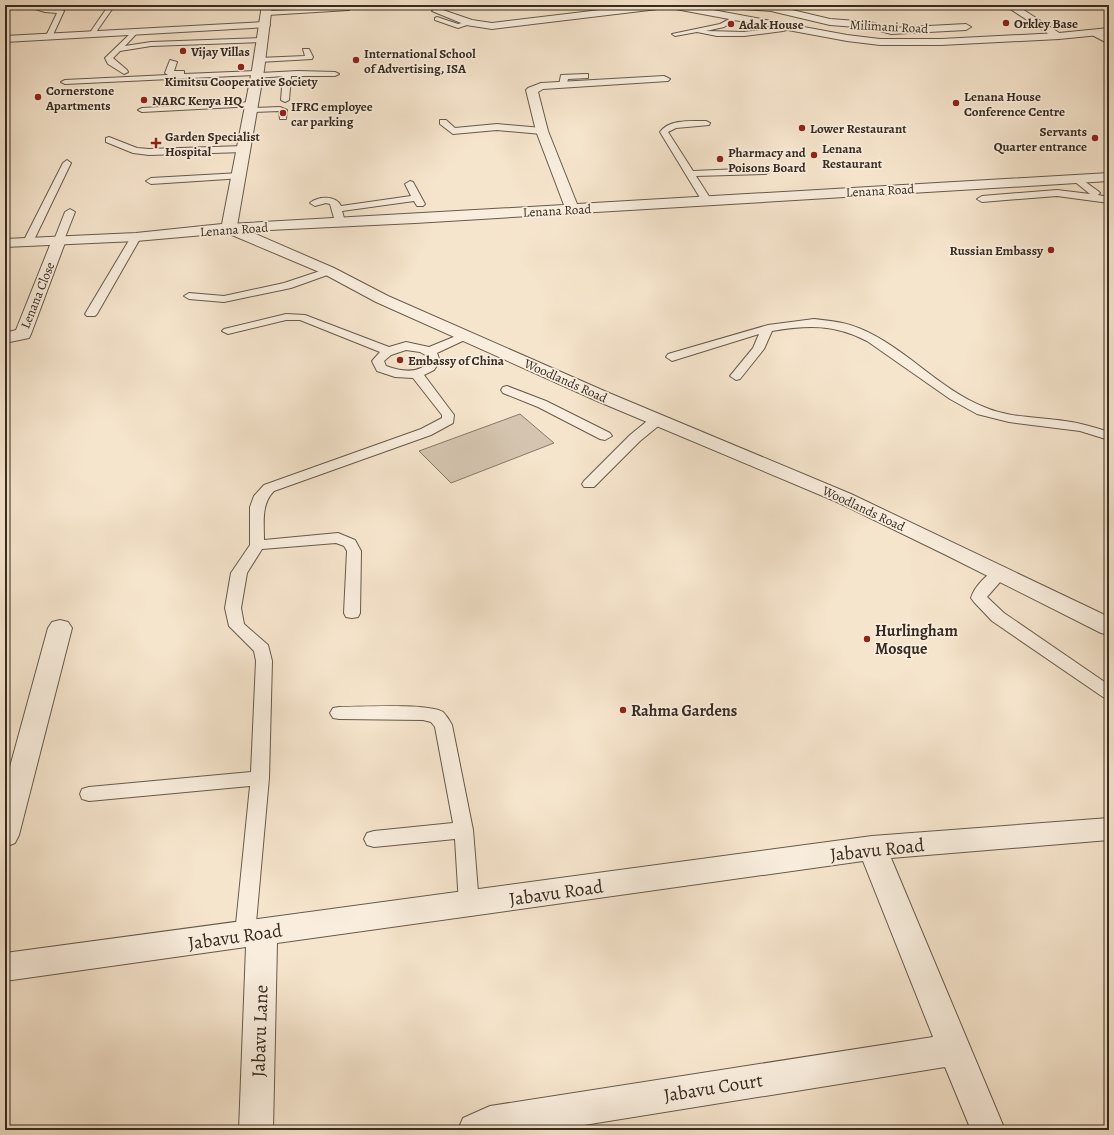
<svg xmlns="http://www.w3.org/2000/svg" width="1114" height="1135" viewBox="0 0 1114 1135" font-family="Alegreya,serif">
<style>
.green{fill:#d5c5b0;stroke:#867868}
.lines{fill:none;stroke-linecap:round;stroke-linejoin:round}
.service-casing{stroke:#665a4c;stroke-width:2}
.minor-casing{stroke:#665a4c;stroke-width:2}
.tertiary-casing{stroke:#665a4c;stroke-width:2}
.service{fill:#f9eede;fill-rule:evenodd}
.minor{fill:#f9eede;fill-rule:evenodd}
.tertiary{fill:#f9eede;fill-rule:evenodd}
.poi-dot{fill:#8f2418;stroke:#f9eede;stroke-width:1.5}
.labels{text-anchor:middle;stroke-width:3.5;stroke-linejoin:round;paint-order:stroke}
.far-poi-label{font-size:13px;font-weight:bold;fill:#362b21;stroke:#f9eede;text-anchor:start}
.far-street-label{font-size:13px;fill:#362b21;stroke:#f9eede}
.poi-label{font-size:16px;font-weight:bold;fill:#362b21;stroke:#f9eede;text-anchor:start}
.near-street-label{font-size:19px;fill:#362b21;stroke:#f9eede}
</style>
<rect width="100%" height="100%" fill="#f6e5cd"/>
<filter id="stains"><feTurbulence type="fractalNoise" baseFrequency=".005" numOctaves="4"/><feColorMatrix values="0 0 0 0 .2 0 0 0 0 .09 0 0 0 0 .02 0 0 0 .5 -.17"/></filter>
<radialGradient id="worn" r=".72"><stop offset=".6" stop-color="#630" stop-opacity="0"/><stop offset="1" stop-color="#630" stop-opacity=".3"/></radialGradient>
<!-- green -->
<polygon class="green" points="520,414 554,443 451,483 419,451"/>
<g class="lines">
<defs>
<g id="service">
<polygon points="22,5 63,10 64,11 52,37 46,36 57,13 45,12"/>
<polygon points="109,5 115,5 94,35 90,35 89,34"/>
<polygon points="344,5 350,5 349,10 267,15 264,13 267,11 343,8"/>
<polygon points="737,15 740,17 739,18 724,27 706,31 744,32 791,26 794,28 783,31 744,36 717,36 697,32 675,36 672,34 720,24"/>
<polygon points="437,17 458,24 470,21 473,23 458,28 435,20 435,18"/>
<polygon points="133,31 138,32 125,46 151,42 263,38 267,40 263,42 151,46 120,51 113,58 127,70 128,72 124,74 108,64 105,58"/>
<polygon points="303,49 309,49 313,57 312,59 259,62 255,60 259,58 305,56"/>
<polygon points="170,60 177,62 174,71 184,71 184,74 257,71 260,73 298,71 335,72 339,74 335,76 291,76 289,100 285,102 281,100 283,76 257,78 254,75 65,84 61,82 65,80 168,75 165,73"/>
<polygon points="585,74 588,74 588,78 568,79 566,87 559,85 561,75"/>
<polygon points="252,102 255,102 255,106 142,112 138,110 142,108"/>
<polygon points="280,107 287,110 286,119 280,119 279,111 251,112 247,110 251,108"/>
<polygon points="440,120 446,120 455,128 497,124 542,128 546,131 542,134 497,130 453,134 440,124"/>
<path d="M706 121 710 123 709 125 676 128 668 132 693 171 766 168 771 171 766 174 696 176 712 201 707 204 702 201 660 132C669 119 691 121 706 121Z"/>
<polygon points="109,137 137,148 149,149 244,146 248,149 244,152 149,155 133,153 106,142 106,138"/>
<polygon points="67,160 71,163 33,242 32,244 24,244 23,242 63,163"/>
<polygon points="240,173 245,176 243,178 151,184 146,181 151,178"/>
<polygon points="1077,176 1098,191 1100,193 1098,195 1109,197 1109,203 1057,196 982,202 977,199 982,196 1057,190 1090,194 1074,181 1074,177"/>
<path d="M410 181 413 182 425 204 423 206H417L414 201 342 211 344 218 339 221 334 218 330 204 326 203 315 206 310 203C318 196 336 195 341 206L411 196 405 184Z"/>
<polygon points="70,209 75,212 64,240 59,243 55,242 54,240 65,212"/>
<polygon points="136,234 141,237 97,314 95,316 87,316 85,314 131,237"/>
<polygon points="329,268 334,271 333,273 291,288 224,302 189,299 184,296 189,293 224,296 284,283"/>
<path d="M286 314 305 315 389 347 406 342 429 347 461 334H469L471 336 469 338 437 353 440 361 434 370 424 375 454 415 453 423 431 435 274 491C261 504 264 522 264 540L338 533 355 540 361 551 360 613 358 617 352 618 346 617 344 613 347 551 344 546 336 543 262 549 247 573 241 608 244 624 268 645 272 661 269 778 255 934 252 941 245 943 238 941 235 934 250 786 89 801 82 799 80 794 82 789 89 787 251 772 256 661 254 651 229 626 225 608 231 573 250 545V507L254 496 264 485 421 429 442 418V415L413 378 395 377 377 371 372 361 380 352 300 320H286L228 334 222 331 224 329ZM406 350 420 352 427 356 429 361C419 375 400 371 386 366L384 361 391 355Z"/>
<path d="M814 319C830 321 846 322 861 329 906 348 939 389 984 407 1009 418 1038 417 1065 421 1080 423 1094 427 1109 432V440L1080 431 1009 422 977 414 950 399 867 341C834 324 808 325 772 331L764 349 740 379 736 380 730 376 753 348 759 334 672 361 666 357 668 354 768 325Z"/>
<polygon points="507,386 546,401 610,433 612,436 605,440 600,439 538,407 503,393 501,390 503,387"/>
<polygon points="657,416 662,417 663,420 662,423 640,441 594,487 584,487 582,484 584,481 630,435 652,417"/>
<path d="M1000 568 1005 569 1008 573 987 597 1004 613 1109 685V699L1103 697 992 621 974 602 971 598C974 587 989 571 1000 568Z"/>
<path d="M339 707C360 707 427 703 443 712 446 715 450 721 452 725L473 830 479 904 476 910 469 913 462 910 459 904 455 839 374 847 367 845 364 839 367 833 374 831 453 823 435 727 431 722 423 720 339 719 333 718 330 713 333 708Z"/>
</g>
<g id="minor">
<polygon points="642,5 671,5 666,8 492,29 466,25 432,11 437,8 472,20 492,23"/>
<polygon points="725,5 771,5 830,19 870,22 891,28 966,24 971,27 966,30 891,34 869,28 830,25 771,11 730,8"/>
<polygon points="1004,5 1016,5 1064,36 1063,38 1055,38"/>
<polygon points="265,22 269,23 270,25 269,27 5,42 5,36"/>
<polygon points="1096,30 1109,37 1109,44 1092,35 1091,33"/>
<polygon points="664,76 670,79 668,81 543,89 538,92 548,131 577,204 1109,173 1109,181 415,223 229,232 224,231 222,228 224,225 229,224 564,205 536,131 526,90 528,88 541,83"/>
<polygon points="59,236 64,237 66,240 31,334 29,338 5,343 5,333 16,330 52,240 54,237"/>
<polygon points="60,620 68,622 72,628 19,835 15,843 5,847 5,785 48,628 52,622"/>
<polygon points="1109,818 1109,840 891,858 1005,1130 971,1130 945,1067 553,1130 458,1130 463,1118 490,1106 933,1037 863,861 277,943 273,1130 239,1130 246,947 5,981 5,953 872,836"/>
</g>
<g id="tertiary">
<polygon points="262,5 272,5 264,70 237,226 334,268 388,296 609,393 851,494 1109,617 1109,635 1101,633 946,555 837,502 597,401 376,302 324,274 227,233 136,241 5,247 5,239 136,233 222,224 252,70"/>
<polygon points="665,5 686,5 847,35 880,39 941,39 1059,33 1109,28 1109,34 1059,39 941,45 880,45 847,41 670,8"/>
</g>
</defs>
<!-- service casing -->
<use href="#service" class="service-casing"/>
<!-- minor casing -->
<use href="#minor" class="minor-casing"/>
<!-- tertiary casing -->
<use href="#tertiary" class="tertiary-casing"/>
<!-- service -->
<use href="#service" class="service"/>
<!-- minor -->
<use href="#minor" class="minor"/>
<!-- tertiary -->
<use href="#tertiary" class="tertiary"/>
</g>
<!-- markers -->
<g class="poi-dot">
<circle cx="1006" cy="23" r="4"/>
<circle cx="731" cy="24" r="4"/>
<circle cx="183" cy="51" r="4"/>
<circle cx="356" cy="60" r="4"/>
<circle cx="241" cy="67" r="4"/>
<circle cx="38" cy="97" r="4"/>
<circle cx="144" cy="100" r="4"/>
<circle cx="956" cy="103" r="4"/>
<circle cx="283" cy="113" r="4"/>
<circle cx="802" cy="128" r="4"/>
<circle cx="1095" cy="138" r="4"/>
<path d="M154 137h4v4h4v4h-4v4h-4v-4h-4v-4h4z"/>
<circle cx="814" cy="155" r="4"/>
<circle cx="720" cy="159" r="4"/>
<circle cx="1051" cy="250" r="4"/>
<circle cx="400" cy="360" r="4"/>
<circle cx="867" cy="639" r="4"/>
<circle cx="623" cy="710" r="4"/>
</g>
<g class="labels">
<!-- far-poi labels -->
<g class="far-poi-label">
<text x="1014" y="28">Orkley Base</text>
<text x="739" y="29">Adak House</text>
<text x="191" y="56">Vijay Villas</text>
<text x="364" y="58">International School<tspan x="364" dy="15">of Advertising, ISA</tspan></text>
<text x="241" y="86" text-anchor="middle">Kimitsu Cooperative Society</text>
<text x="46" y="95">Cornerstone<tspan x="46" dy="15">Apartments</tspan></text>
<text x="964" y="101">Lenana House<tspan x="964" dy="15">Conference Centre</tspan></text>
<text x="152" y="105">NARC Kenya HQ</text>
<text x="291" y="111">IFRC employee<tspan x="291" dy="15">car parking</tspan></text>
<text x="810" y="133">Lower Restaurant</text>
<text x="1087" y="136" text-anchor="end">Servants<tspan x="1087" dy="15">Quarter entrance</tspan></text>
<text x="165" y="141">Garden Specialist<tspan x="165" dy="15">Hospital</tspan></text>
<text x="822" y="153">Lenana<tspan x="822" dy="15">Restaurant</tspan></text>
<text x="728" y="157">Pharmacy and<tspan x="728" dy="15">Poisons Board</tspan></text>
<text x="1043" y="255" text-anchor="end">Russian Embassy</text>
<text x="408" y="365">Embassy of China</text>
</g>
<!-- far-street labels -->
<g class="far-street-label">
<text transform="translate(889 26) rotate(3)" y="5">Milimani Road</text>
<text transform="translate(880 190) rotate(-3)" y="5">Lenana Road</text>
<text transform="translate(557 210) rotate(-3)" y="5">Lenana Road</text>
<text transform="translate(234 229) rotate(-4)" y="5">Lenana Road</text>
<text transform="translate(37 295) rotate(-68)" y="5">Lenana Close</text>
<text transform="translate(566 380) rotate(24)" y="5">Woodlands Road</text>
<text transform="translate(864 508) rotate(25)" y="5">Woodlands Road</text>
</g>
<!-- poi labels -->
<g class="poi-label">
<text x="875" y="636">Hurlingham<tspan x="875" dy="18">Mosque</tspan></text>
<text x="631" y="716">Rahma Gardens</text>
</g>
<!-- near-street labels -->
<g class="near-street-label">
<text transform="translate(877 849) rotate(-6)" y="7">Jabavu Road</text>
<text transform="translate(556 892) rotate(-8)" y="7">Jabavu Road</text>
<text transform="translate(235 936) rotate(-8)" y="7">Jabavu Road</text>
<text transform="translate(259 1031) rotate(-88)" y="7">Jabavu Lane</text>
<text transform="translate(713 1087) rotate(-9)" y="7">Jabavu Court</text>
</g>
</g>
<!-- margin -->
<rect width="1114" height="1135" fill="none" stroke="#f6e5cd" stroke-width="20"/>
<rect x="6" y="6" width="1102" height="1123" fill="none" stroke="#362b21" stroke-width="2"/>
<rect x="10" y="10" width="1094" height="1115" fill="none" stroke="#362b21"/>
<rect width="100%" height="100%" filter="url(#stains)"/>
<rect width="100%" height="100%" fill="url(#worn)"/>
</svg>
